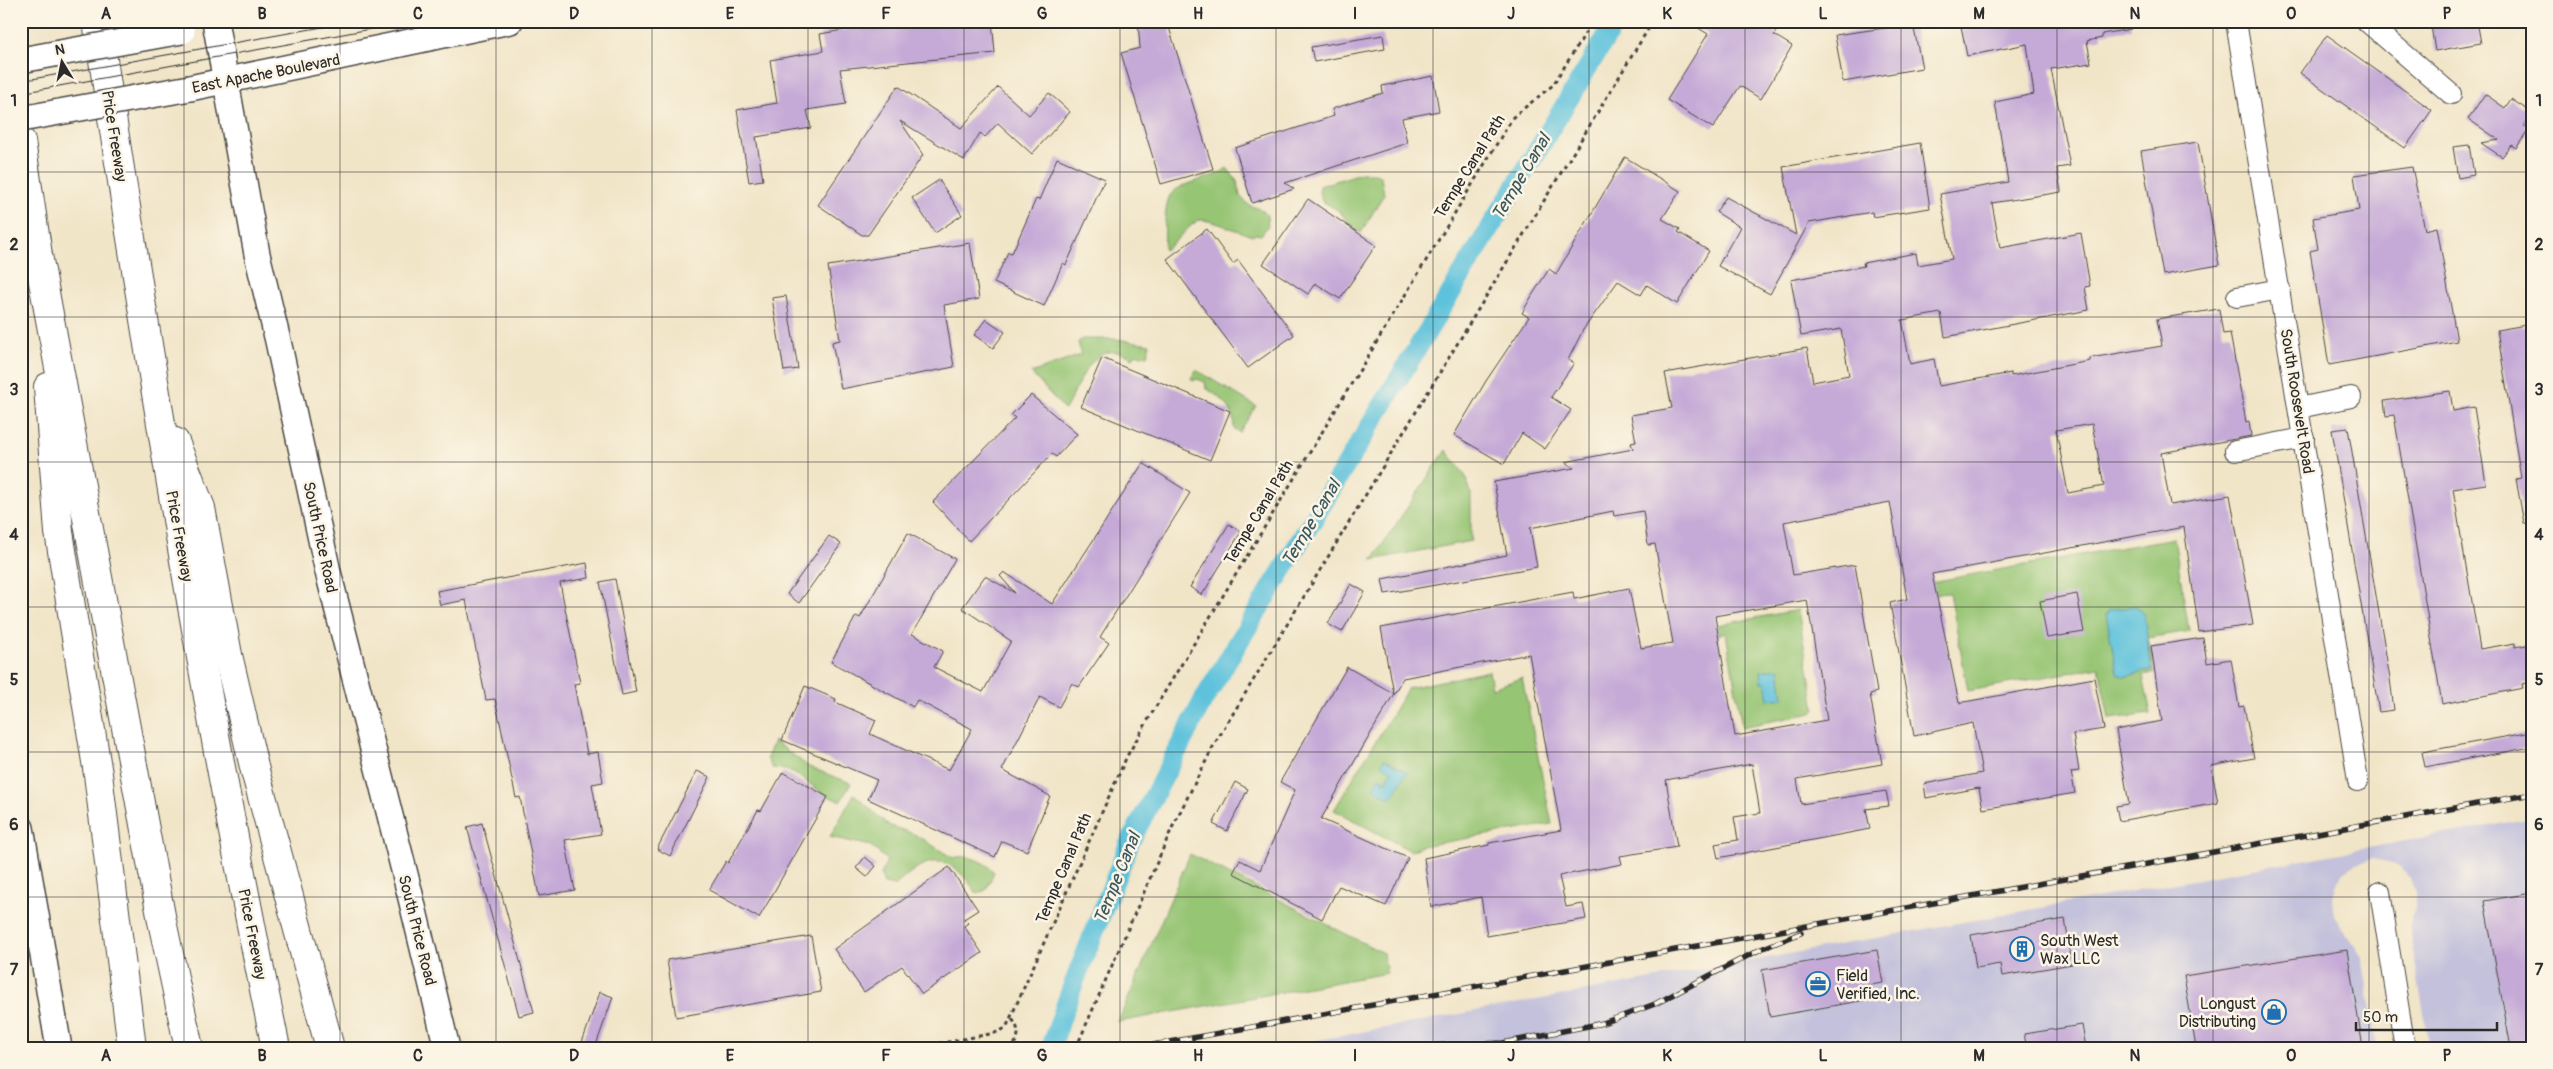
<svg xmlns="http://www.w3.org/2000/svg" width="2553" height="1069" viewBox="0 0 2553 1069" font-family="Pangolin,sans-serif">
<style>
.industrial{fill:#c3c1db}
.green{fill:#96c573;stroke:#60784f}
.water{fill:#5ec2dc;stroke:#447684}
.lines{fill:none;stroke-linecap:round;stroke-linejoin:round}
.canal{stroke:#5ec2dc;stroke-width:20}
.building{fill:#c5aad7;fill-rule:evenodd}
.minor-casing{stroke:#494743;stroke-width:22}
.major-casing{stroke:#494743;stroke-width:28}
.highway-casing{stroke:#494743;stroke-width:30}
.path{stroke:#494743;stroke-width:3;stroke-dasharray:4 4;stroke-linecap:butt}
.minor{stroke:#fff;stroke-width:20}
.major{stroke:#fff;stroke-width:25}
.highway{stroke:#fff;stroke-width:28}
.tram{stroke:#2b2b2b;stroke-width:1}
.rail-casing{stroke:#2b2b2b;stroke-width:5.5}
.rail{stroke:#fcf5e5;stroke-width:4;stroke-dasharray:11;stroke-linecap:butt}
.major-bridge-casing{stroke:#494743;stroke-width:28;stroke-linecap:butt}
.major-bridge{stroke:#fff;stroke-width:25}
.grid{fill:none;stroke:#2b2b2b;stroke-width:1;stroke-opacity:0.55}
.labels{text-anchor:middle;stroke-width:5;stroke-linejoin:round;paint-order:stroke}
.street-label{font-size:16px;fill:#2b2b2b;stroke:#fcf5e5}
.poi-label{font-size:16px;fill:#2b2b2b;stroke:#fcf5e5;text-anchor:start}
.water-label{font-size:18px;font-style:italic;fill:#3a5860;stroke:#fcf5e5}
.neatline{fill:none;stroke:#2b2b2b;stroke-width:2}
.grid-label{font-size:16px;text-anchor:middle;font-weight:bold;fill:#2b2b2b}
</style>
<rect width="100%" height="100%" fill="#fcf5e5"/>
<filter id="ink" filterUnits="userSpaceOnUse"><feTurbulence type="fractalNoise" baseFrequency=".02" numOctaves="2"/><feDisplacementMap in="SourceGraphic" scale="10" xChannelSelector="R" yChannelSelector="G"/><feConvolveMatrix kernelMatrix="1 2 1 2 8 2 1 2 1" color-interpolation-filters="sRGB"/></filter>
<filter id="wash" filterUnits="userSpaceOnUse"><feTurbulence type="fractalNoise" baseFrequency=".0096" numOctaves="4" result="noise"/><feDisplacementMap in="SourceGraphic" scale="20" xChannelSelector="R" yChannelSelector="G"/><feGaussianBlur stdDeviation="1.12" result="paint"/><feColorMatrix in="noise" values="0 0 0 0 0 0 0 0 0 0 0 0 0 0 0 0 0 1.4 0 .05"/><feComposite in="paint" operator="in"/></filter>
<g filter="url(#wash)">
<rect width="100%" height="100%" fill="#f1e5c8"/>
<!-- industrial -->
<polygon class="industrial" points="2532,818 2532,1048 2430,1048 2409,929 2415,910 2415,891 2410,878 2401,867 2373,858 2357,863 2344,872 2336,883 2332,897 2333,910 2341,927 2362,956 2377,1048 1274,1048"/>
<!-- green -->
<g class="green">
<path d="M1227 168 1237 181 1240 196 1249 205 1262 210 1267 215 1268 226 1261 235 1255 234 1253 236C1240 233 1206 216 1197 221 1185 229 1177 242 1164 250 1165 234 1164 215 1168 200 1172 182 1212 181 1227 168Z"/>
<polygon points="1361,173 1375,173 1381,177 1384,194 1361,233 1349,223 1339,211 1322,201 1319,193 1320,186"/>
<path d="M1082 339H1116L1150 344 1147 356 1136 354 1133 358C1093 335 1082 380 1065 410L1031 373 1081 355 1078 342Z"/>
<path d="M1196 370 1256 406 1239 433 1234 428C1234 406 1223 400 1206 388L1205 382 1197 379 1193 381 1191 378Z"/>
<polygon points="1446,450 1465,475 1471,493 1471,541 1372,560"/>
<polygon points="2174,538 2189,631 2148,638 2155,672 2143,676 2151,714 2109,719 2099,667 1968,691 1950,593 1936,594 1909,586"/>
<polygon points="1798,610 1815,709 1812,713 1742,727 1726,633 1699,638 1686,631"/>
<polygon points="1489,671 1492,688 1522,678 1552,824 1422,846 1411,851 1334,810 1408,688"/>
<path d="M774 741 809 767 851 783 841 801C814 795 803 769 772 768L767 758Z"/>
<path d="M854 794 888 825 914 834 953 858C966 853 986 862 994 872L986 890 977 894C950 853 930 852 895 886L884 884 881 875 887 860 871 846 830 837Z"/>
<polygon points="1190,854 1383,953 1387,973 1118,1022"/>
</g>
<!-- water -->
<g class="water">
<polygon points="2136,606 2144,615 2152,670 2124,677 2117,673 2106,615 2109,610"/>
<polygon points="1779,668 1783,698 1769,700 1766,682 1762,682 1761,671"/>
<polygon points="1384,759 1407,772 1391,799 1373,788 1379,777 1386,782 1392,771 1381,764"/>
</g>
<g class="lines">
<!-- canal -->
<polyline class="canal" points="1051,1048 1068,998 1129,844 1204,699 1616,21"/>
</g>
<g id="blocks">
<!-- building -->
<g class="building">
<polygon points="848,21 992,21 995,53 840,69 846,104 807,110 811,128 756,137 763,180 749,182 737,110 777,103 770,60 823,51 820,34 849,29"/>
<polygon points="1138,21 1167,21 1213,169 1161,184 1121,53 1140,48"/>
<polygon points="1687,21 1782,21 1774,35 1792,46 1761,99 1740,86 1713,128 1667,100 1708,34"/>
<path d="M1960 21H2130L2131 29 2102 34V38L2087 41 2091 63 2051 69 2070 166 2057 168 2061 192 1992 203 2000 248 2081 233 2090 286 2085 287 2089 310 1945 337 1941 313 1902 320 1910 364 1934 359 1939 386 2011 373V376L2090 361V358L2162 346 2157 319 2219 309 2223 334 2230 333 2246 422 2249 421 2251 436 2161 453 2170 505 2230 495 2253 625 2199 632 2184 527 1932 574 1959 703 2094 678 2104 729 2073 734 2079 771 2071 772 2075 793 1983 809 1979 788 1926 798 1924 784 1982 773 1973 723 1914 736 1890 603 1907 599 1890 502 1784 522 1793 575 1855 565 1877 692 1870 694 1882 764 1797 779 1801 804 1886 791 1889 806 1866 809 1870 829 1718 858 1715 844 1738 840 1734 817 1760 813 1752 764 1666 780 1677 847 1620 856 1622 864 1559 876 1566 907 1583 904 1586 919 1487 936 1481 897 1431 907 1424 858 1489 845V843L1561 830 1529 654 1403 678 1321 819 1408 858 1386 906 1339 886 1322 919 1233 873 1240 860 1260 870 1295 790 1280 782 1347 667 1393 693 1381 628 1573 592 1574 599 1629 588 1641 648 1673 643 1655 544 1648 545 1643 511 1614 516 1613 511 1530 528 1537 567 1385 594 1382 579 1507 555 1494 482 1574 468 1565 462 1633 449 1631 443 1636 442 1631 415 1672 408 1665 373 1807 348 1813 382 1849 375 1841 329 1801 336 1791 280 1864 266 1863 263 1916 253 1918 265 1952 259 1940 194 2008 182 1995 102 2034 94 2027 44 1967 56ZM2092 424 2104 486 2068 493 2056 430ZM1807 600 1827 720 1735 736 1715 616Z"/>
<polygon points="2445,21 2477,21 2481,43 2435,51 2431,26"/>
<polygon points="1913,24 1922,68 1843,82 1835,35"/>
<polygon points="1383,35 1385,49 1314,62 1311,47"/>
<polygon points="2327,35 2432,110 2405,148 2300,73"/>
<polygon points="1433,76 1439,111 1402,118 1407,143 1285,183 1294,189 1252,203 1235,148 1334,116 1332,109 1383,93 1382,86"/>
<polygon points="898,86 961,128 998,87 1029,115 1049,93 1070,112 1032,154 998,123 985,137 980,133 964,160 900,121 923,155 868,235 862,235 818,205"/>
<polygon points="2485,94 2505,108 2511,99 2532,113 2524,126 2529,130 2516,148 2511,145 2502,157 2481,143 2499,140 2468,119"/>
<polygon points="2198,142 2219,265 2163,275 2141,151"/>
<polygon points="1920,143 1930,208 1873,217 1872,212 1809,223 1770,294 1718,266 1740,227 1716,212 1726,197 1796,235 1783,167"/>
<polygon points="2469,145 2474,175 2458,178 2453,147"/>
<polygon points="1625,157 1680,191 1662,219 1680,229 1678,232 1709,251 1677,304 1647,285 1641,295 1618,281 1583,330 1568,360 1574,363 1551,397 1571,410 1545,449 1522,433 1504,464 1454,435 1486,381 1529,317 1522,313 1533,294 1549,269 1556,274"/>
<polygon points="1057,158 1105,179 1066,265 1063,263 1044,306 994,283 1008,252 1012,253 1036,199 1039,200"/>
<polygon points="2412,167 2425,230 2437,227 2457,341 2329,365 2310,251 2318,249 2313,218 2359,210 2354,175"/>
<polygon points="939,180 962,215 935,233 912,198"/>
<polygon points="1308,199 1376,245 1340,299 1315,283 1308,294 1263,264"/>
<polygon points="1207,229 1233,264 1238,260 1294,335 1248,368 1167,259"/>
<polygon points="970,243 979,299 944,305 954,367 841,389 832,342 840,340 828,266"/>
<polygon points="786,296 798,369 784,371 772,298"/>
<polygon points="986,319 1005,332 993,348 974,335"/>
<polygon points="2532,324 2532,523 2524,523 2516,479 2521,478 2497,330"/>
<polygon points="1102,358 1230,411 1210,460 1081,407"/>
<polygon points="2450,391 2453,411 2474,407 2486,484 2453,489 2480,649 2515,643 2515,647 2532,644 2532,682 2522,684 2523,688 2442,704 2394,415 2386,416 2384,401"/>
<polygon points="1031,395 1077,434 1056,457 1052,454 969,541 933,502 1015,418 1011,415"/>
<polygon points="2348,428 2390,679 2394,710 2379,712 2332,430"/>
<polygon points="1143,463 1190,493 1100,637 1109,643 1079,687 1072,683 1059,707 1040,697 1002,770 1050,796 1027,851 1002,841 995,857 868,799 877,780 782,740 805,686 836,699 835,702 876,720 870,734 949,770 972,729 917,700 913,707 831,662 856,616 860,618 908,533 955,559 912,634 943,651 934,667 983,692 1011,641 962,608 985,576 1015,593 1000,576 1004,572 1052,604"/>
<polygon points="1229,524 1241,532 1202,595 1190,587"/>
<polygon points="829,536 841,544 799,603 787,594"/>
<polygon points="587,563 589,578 560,583 580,683 574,684 587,754 598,752 603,782 592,784 601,834 565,840 575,890 539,896 520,797 516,798 495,699 486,700 466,600 440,605 437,591"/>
<polygon points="615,579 636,692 622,695 600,582"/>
<polygon points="1351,584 1365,592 1342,632 1328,624"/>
<polygon points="2077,594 2084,632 2047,638 2040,601"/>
<polygon points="2203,638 2207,663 2231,659 2239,707 2244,706 2254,758 2211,766 2218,803 2119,821 2116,806 2129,804 2116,730 2162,721 2151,646"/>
<polygon points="2532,732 2532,747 2425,767 2422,752"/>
<polygon points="697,771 710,777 670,856 657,849"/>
<polygon points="783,772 828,797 759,918 709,890 726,861 728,863 758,810 761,811"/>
<polygon points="1235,782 1248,789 1227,831 1213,824"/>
<polygon points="482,823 534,1012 519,1016 467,827"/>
<polygon points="865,857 876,866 867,877 856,868"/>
<polygon points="949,867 978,910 964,919 968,923 964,926 982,953 922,994 902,966 864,992 834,949"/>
<polygon points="2532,893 2532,1048 2511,1048 2484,901"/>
<polygon points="2065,919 2072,964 2002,976 2000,964 1976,968 1971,935"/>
<polygon points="811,936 821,992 676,1017 667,960"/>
<polygon points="1877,950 1883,983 1863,986 1865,1000 1770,1017 1762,970"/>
<polygon points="2347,950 2363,1048 2196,1048 2184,976"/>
<polygon points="600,992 613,997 595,1048 580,1048"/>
<polygon points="2082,1025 2086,1048 2027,1048 2024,1034"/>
</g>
</g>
</g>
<g filter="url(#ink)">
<use href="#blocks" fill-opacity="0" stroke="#494743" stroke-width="1"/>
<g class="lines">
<defs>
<g id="minor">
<polyline points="2236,21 2358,781"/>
<polyline points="2366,21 2451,94"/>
<polyline points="2237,297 2280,289"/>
<polyline points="2299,408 2351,397"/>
<polyline points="2235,451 2304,438"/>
<polyline points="2380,892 2405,1048"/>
</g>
<g id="major">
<polyline points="215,21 257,254 278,341 328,572 409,890 447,1048"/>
<polyline points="190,88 510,21"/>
<polyline points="21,828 59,1048"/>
</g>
<g id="highway">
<path d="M97 21C150 364 205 708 276 1048"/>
<polyline points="21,141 38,255 162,921 189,1048"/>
<polyline points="48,387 59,532 98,774 132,1048"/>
<polyline points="175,442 201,508 228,655 254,767 330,1048"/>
</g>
</defs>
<!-- minor casing -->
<use href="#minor" class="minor-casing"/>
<!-- major casing -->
<use href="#major" class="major-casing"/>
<!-- highway casing -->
<use href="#highway" class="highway-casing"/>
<!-- path -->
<g class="path">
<path d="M1012 1019C1020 1029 1020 1037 1012 1048"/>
<polyline points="915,1048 995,1033 1006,1028 1127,756 1158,703 1513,117 1553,85 1593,21"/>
<polyline points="1076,1048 1172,828 1214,745 1653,21"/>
</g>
<!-- minor -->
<use href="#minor" class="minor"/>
<!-- major -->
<use href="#major" class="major"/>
<!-- highway -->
<use href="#highway" class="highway"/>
<!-- tram -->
<g class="tram">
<polyline points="21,81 356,21"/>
<polyline points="21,93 414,21"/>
</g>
<defs>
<g id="rail">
<polyline points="1137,1048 2532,794"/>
<polyline points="1374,1048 1503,1043 1603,1023 1655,1004 1761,949 1801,933"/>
</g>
</defs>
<!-- rail casing -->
<use href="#rail" class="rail-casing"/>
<!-- rail -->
<use href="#rail" class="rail"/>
<defs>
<g id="major-bridge">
<polyline points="21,60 182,31"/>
<polyline points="21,119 190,88"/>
</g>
</defs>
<!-- major-bridge casing -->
<use href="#major-bridge" class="major-bridge-casing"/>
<!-- major-bridge -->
<use href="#major-bridge" class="major-bridge"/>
</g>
</g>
<!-- grid -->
<path class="grid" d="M184 21V1048M340 21V1048M496 21V1048M652 21V1048M808 21V1048M964 21V1048M1120 21V1048M1276 21V1048M1433 21V1048M1589 21V1048M1745 21V1048M1901 21V1048M2057 21V1048M2213 21V1048M2369 21V1048M21 172H2532M21 317H2532M21 462H2532M21 607H2532M21 752H2532M21 897H2532"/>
<!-- icons -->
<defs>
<symbol id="building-ring" viewBox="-11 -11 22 22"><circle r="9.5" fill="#fcf5e5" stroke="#1f6fb2" stroke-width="1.5"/><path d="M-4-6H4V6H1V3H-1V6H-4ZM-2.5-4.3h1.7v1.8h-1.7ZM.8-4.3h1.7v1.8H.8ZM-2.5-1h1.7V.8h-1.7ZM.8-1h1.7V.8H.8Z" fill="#1f6fb2"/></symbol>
<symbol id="office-ring" viewBox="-11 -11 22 22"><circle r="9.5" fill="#fcf5e5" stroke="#1f6fb2" stroke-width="1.5"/><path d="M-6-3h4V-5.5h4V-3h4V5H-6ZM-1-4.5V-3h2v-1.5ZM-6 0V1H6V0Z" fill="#1f6fb2"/></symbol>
<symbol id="shop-ring" viewBox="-11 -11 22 22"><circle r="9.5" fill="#fcf5e5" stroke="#1f6fb2" stroke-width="1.5"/><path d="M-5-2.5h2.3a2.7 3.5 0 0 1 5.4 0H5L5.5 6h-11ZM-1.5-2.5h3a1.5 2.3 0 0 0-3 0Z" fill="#1f6fb2"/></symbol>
</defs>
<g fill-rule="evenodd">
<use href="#building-ring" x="2008" y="935" width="28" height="28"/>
<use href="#office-ring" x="1804" y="970" width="28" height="28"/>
<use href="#shop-ring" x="2260" y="998" width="28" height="28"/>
</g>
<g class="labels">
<!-- street labels -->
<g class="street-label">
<text transform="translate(266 73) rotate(-11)" y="6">East Apache Boulevard</text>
<text transform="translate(115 136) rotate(81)" y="6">Price Freeway</text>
<text transform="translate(1469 166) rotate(-58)" y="6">Tempe Canal Path</text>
<text transform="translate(2298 401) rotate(81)" y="6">South Roosevelt Road</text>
<text transform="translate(1258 512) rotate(-59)" y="6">Tempe Canal Path</text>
<text transform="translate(180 536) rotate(80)" y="6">Price Freeway</text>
<text transform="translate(321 537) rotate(78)" y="6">South Price Road</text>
<text transform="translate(1063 868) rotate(-67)" y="6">Tempe Canal Path</text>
<text transform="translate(418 930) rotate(76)" y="6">South Price Road</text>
<text transform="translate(253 934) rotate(79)" y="6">Price Freeway</text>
</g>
<!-- poi labels -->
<g class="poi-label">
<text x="2040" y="946">South West<tspan x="2040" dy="18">Wax LLC</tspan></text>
<text x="1836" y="981">Field<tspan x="1836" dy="18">Verified, Inc.</tspan></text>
<text x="2256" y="1009" text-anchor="end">Longust<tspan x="2256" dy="18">Distributing</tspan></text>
</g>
<!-- water labels -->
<g class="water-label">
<text transform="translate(1521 177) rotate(-59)" y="6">Tempe Canal</text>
<text transform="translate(1311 523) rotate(-59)" y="6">Tempe Canal</text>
<text transform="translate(1117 878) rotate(-68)" y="6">Tempe Canal</text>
</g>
</g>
<!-- margin -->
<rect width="2553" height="1069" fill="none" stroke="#fcf5e5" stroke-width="55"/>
<!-- north arrow -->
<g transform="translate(62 62) rotate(350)" stroke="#fcf5e5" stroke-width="4" paint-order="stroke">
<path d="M0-4L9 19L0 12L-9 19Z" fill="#2b2b2b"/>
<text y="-8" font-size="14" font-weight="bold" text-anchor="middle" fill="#2b2b2b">N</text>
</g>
<!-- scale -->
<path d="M2356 1022v8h141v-8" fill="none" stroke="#2b2b2b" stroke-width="2.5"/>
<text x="2363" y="1022" font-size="15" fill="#2b2b2b" stroke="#fcf5e5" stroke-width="4" paint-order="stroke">50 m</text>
<rect x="28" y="28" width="2498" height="1014" class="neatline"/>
<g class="grid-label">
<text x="106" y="19">A</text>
<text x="262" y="19">B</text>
<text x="418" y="19">C</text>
<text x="574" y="19">D</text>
<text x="730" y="19">E</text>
<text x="886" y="19">F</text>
<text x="1042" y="19">G</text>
<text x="1198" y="19">H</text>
<text x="1355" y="19">I</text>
<text x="1511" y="19">J</text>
<text x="1667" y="19">K</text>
<text x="1823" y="19">L</text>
<text x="1979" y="19">M</text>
<text x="2135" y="19">N</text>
<text x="2291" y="19">O</text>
<text x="2447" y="19">P</text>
<text x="14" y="106">1</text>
<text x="2539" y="106">1</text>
<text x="14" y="250">2</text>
<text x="2539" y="250">2</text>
<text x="14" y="395">3</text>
<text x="2539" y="395">3</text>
<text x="14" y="540">4</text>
<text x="2539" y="540">4</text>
<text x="14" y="685">5</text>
<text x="2539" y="685">5</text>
<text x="14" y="830">6</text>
<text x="2539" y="830">6</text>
<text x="14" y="975">7</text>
<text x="2539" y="975">7</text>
<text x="106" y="1061">A</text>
<text x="262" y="1061">B</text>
<text x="418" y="1061">C</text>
<text x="574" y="1061">D</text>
<text x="730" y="1061">E</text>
<text x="886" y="1061">F</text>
<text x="1042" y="1061">G</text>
<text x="1198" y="1061">H</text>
<text x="1355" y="1061">I</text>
<text x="1511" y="1061">J</text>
<text x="1667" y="1061">K</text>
<text x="1823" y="1061">L</text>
<text x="1979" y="1061">M</text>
<text x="2135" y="1061">N</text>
<text x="2291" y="1061">O</text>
<text x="2447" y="1061">P</text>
</g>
</svg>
